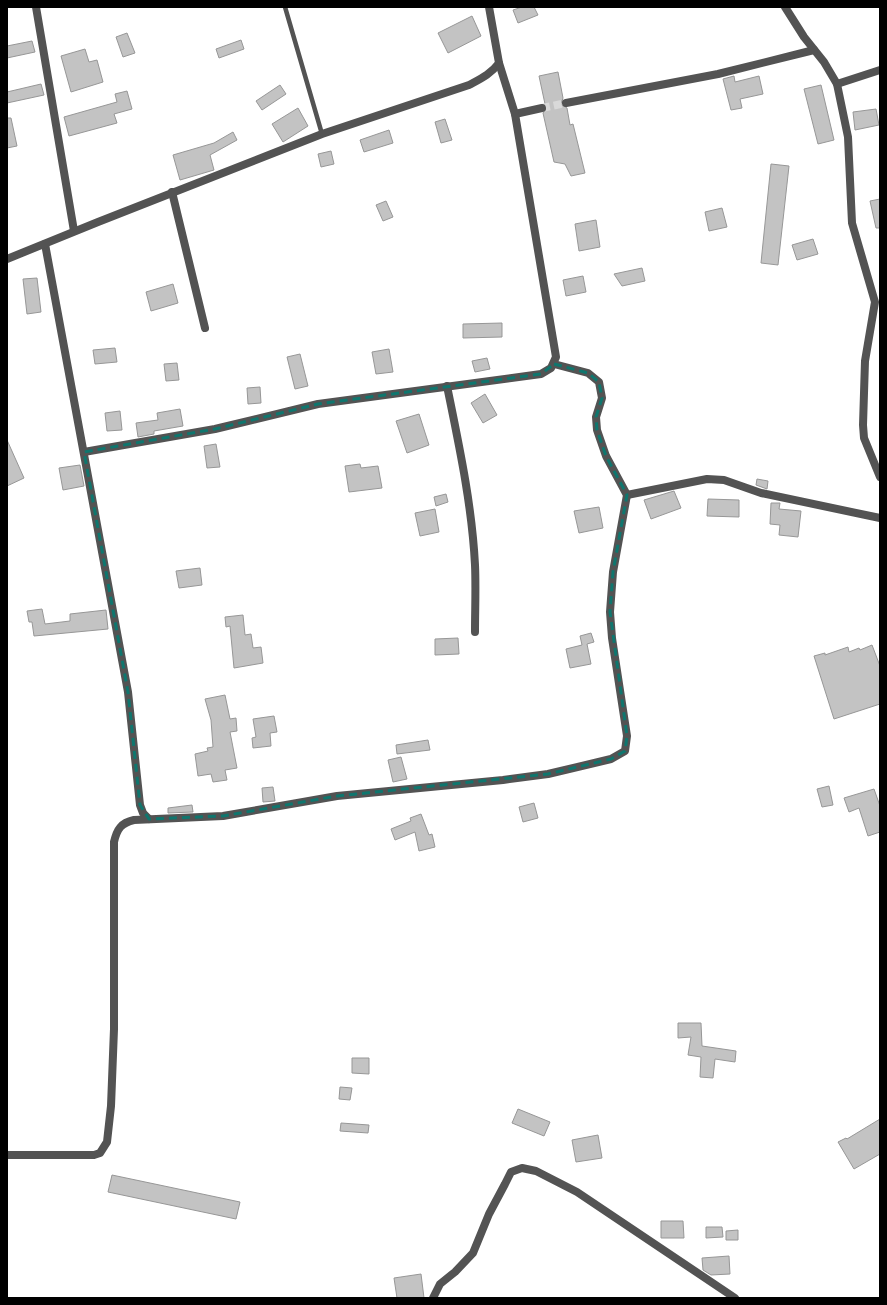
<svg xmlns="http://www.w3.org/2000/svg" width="887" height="1305" viewBox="0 0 887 1305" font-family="Roboto,sans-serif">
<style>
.building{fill:#c3c3c3;stroke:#979797}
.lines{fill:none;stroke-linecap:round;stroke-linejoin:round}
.minor-tunnel{stroke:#d9d9d9;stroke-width:8;stroke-dasharray:8 4;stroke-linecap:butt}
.service{stroke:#535353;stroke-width:4.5}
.minor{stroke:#535353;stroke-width:8}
.marked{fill:none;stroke:#0f766e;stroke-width:3;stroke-dasharray:8 5;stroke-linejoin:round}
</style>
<rect width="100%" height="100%" fill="#fff"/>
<!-- building -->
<g class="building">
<polygon points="522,7 534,7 538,15 518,23 513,10"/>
<polygon points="472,16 481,36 448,53 438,33"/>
<polygon points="127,33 135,53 123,57 116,37"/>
<polygon points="241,40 244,49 219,58 216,49"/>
<polygon points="32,41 35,52 7,58 7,46"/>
<polygon points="85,49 89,62 97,60 103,82 71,92 61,56"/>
<polygon points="558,72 563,98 561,104 567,108 570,125 573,124 585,173 571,176 565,164 554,162 543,113 547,107 545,104 539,76"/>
<polygon points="734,76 735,82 759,76 763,94 740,99 742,108 731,110 723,79"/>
<polygon points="41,84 44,95 7,103 7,92"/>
<polygon points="280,85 286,94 262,110 256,101"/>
<polygon points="821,85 834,140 818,144 804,89"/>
<polygon points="127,91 132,109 114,114 117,123 69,136 64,117 117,102 115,94"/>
<polygon points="298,108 308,126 283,142 272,124"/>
<polygon points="876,109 879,125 855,130 853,112"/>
<polygon points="7,118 11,118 17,146 7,148"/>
<polygon points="445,119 452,140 441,143 435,122"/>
<polygon points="389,130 393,143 364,152 360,140"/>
<polygon points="233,132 237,140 210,155 214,170 180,180 173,155 214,143"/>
<polygon points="331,151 334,164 321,167 318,154"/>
<polygon points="771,164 789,166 778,265 761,263"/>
<polygon points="880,199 880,228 876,228 870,201"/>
<polygon points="386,201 393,217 383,221 376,205"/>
<polygon points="722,208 727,227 709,231 705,212"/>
<polygon points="596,220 600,247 579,251 575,224"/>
<polygon points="813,239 818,254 797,260 792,245"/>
<polygon points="642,268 645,281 622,286 614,274"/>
<polygon points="583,276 586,292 566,296 563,280"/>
<polygon points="37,278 41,312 27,314 23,279"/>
<polygon points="173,284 178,303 151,311 146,292"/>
<polygon points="502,323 502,337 463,338 463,324"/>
<polygon points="115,348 117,362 95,364 93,350"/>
<polygon points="389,349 393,372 376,374 372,352"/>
<polygon points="300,354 308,386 295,389 287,357"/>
<polygon points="487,358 490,369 475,372 472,361"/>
<polygon points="177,363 179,380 166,381 164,364"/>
<polygon points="260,387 261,403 248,404 247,388"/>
<polygon points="485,394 497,415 483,423 471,403"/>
<polygon points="180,409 183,426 154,431 154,434 138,437 136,423 158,420 157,413"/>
<polygon points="120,411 122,430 107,431 105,413"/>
<polygon points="419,414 429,445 407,453 396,421"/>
<polygon points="7,440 24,478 7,486"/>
<polygon points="216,444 220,467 207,468 204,446"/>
<polygon points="360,464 361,468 378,466 382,488 349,492 345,466"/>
<polygon points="80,465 84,486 63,490 59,468"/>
<polygon points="757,479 768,481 767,489 756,485"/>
<polygon points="674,491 681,508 651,519 644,500"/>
<polygon points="446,494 448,502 436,506 434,497"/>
<polygon points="708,499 739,500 739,517 707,516"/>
<polygon points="771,503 780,503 779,509 801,511 798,537 779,535 780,525 770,524"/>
<polygon points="599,507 603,528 579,533 574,511"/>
<polygon points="435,509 439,532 420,536 415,513"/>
<polygon points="200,568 202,585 179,588 176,571"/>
<polygon points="42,609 45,624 70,621 70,614 106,610 108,629 34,636 32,622 29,622 27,611"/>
<polygon points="243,615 245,635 251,634 253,648 261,647 263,663 234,668 230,626 226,627 225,617"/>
<polygon points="591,633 594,642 587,644 591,664 570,668 566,649 582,645 580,636"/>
<polygon points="458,638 459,654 435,655 435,639"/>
<polygon points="872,645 880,666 880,704 834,719 814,656 825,653 825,655 848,647 849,652 859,648 860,650"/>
<polygon points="225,695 230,719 236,718 237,731 230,732 237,768 225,770 227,780 213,782 211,774 198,776 195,754 208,751 207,748 213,747 211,720 205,699"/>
<polygon points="274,716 277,732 270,733 271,746 253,748 252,738 256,737 253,719"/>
<polygon points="428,740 430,750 397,754 396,745"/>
<polygon points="401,757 407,779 393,782 388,760"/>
<polygon points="829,786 833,805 822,807 817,789"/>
<polygon points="273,787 275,801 263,802 262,788"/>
<polygon points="874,789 880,806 880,832 868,836 859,808 849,812 844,798"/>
<polygon points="534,803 538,818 523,822 519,807"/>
<polygon points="192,805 193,812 168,813 168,808"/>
<polygon points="421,814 429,835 432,834 435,847 419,851 415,832 395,840 391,829 411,821 410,818"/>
<polygon points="678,1023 701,1023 702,1046 736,1051 735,1062 715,1059 713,1078 700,1077 701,1057 688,1055 691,1037 678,1038"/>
<polygon points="352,1058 369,1058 369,1074 352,1073"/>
<polygon points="340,1087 352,1088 350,1100 339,1099"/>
<polygon points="518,1109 550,1122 544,1136 512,1123"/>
<polygon points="880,1119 880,1154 854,1169 838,1142 846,1138 847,1139"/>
<polygon points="341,1123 369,1125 368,1133 340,1131"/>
<polygon points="598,1135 602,1158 576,1162 572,1140"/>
<polygon points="112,1175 240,1202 236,1219 108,1192"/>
<polygon points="661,1221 683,1221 684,1238 661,1238"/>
<polygon points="706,1227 722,1227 723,1237 706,1238"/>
<polygon points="738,1230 738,1240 726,1240 726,1231"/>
<polygon points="729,1256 730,1274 711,1275 703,1270 702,1258"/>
<polygon points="421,1274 424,1298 397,1298 394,1278"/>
</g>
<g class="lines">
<!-- minor-tunnel -->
<polyline class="minor-tunnel" points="542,108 566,103"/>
<!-- service -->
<polyline class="service" points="285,7 322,134"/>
<!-- minor -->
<g class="minor">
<polyline points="36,7 74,231"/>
<polyline points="785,7 804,37 824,62 837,84 848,137 852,223 875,302 865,361 863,425 864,438 880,477"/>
<polyline points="837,84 880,70"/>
<polyline points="566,103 718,74 814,50"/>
<polyline points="515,114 542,108"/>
<polyline points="172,192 205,328"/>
<polyline points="45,244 128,692 140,805 143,813 149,819"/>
<path d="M7 259 98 222 322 134 469 85C480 79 491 74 499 63L489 7"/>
<path d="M447 386C459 445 472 505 475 565 476 587 475 610 475 632"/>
<polyline points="84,452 215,429 318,404 541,374 551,368 556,357 515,114 499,63"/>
<polyline points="627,495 707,479 724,480 761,493 880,518"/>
<path d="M7 1155H94L100 1153 107 1142 111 1106 114 1029V842C117 829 121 823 134 820L223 816 337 796 503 780 548 774 611 759 625 751 627 736 612 638 610 612 613 572 627 495 606 456 597 430 596 417 602 398 599 382 588 373 554 364"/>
<polyline points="433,1298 440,1284 455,1272 473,1253 489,1214 505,1184 511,1172 522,1168 536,1171 577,1192 735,1298"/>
</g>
</g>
<!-- marked area -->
<path class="marked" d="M554 364 588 373 599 382 602 398 596 417 597 430 606 456 627 495 613 572 610 612 627 736 625 751 611 759 548 774 337 796 223 816 149 819 140 805 128 692 84 452 215 429 318 404 541 374Z"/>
<!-- border -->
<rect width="887" height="1305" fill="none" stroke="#000000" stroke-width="16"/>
</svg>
